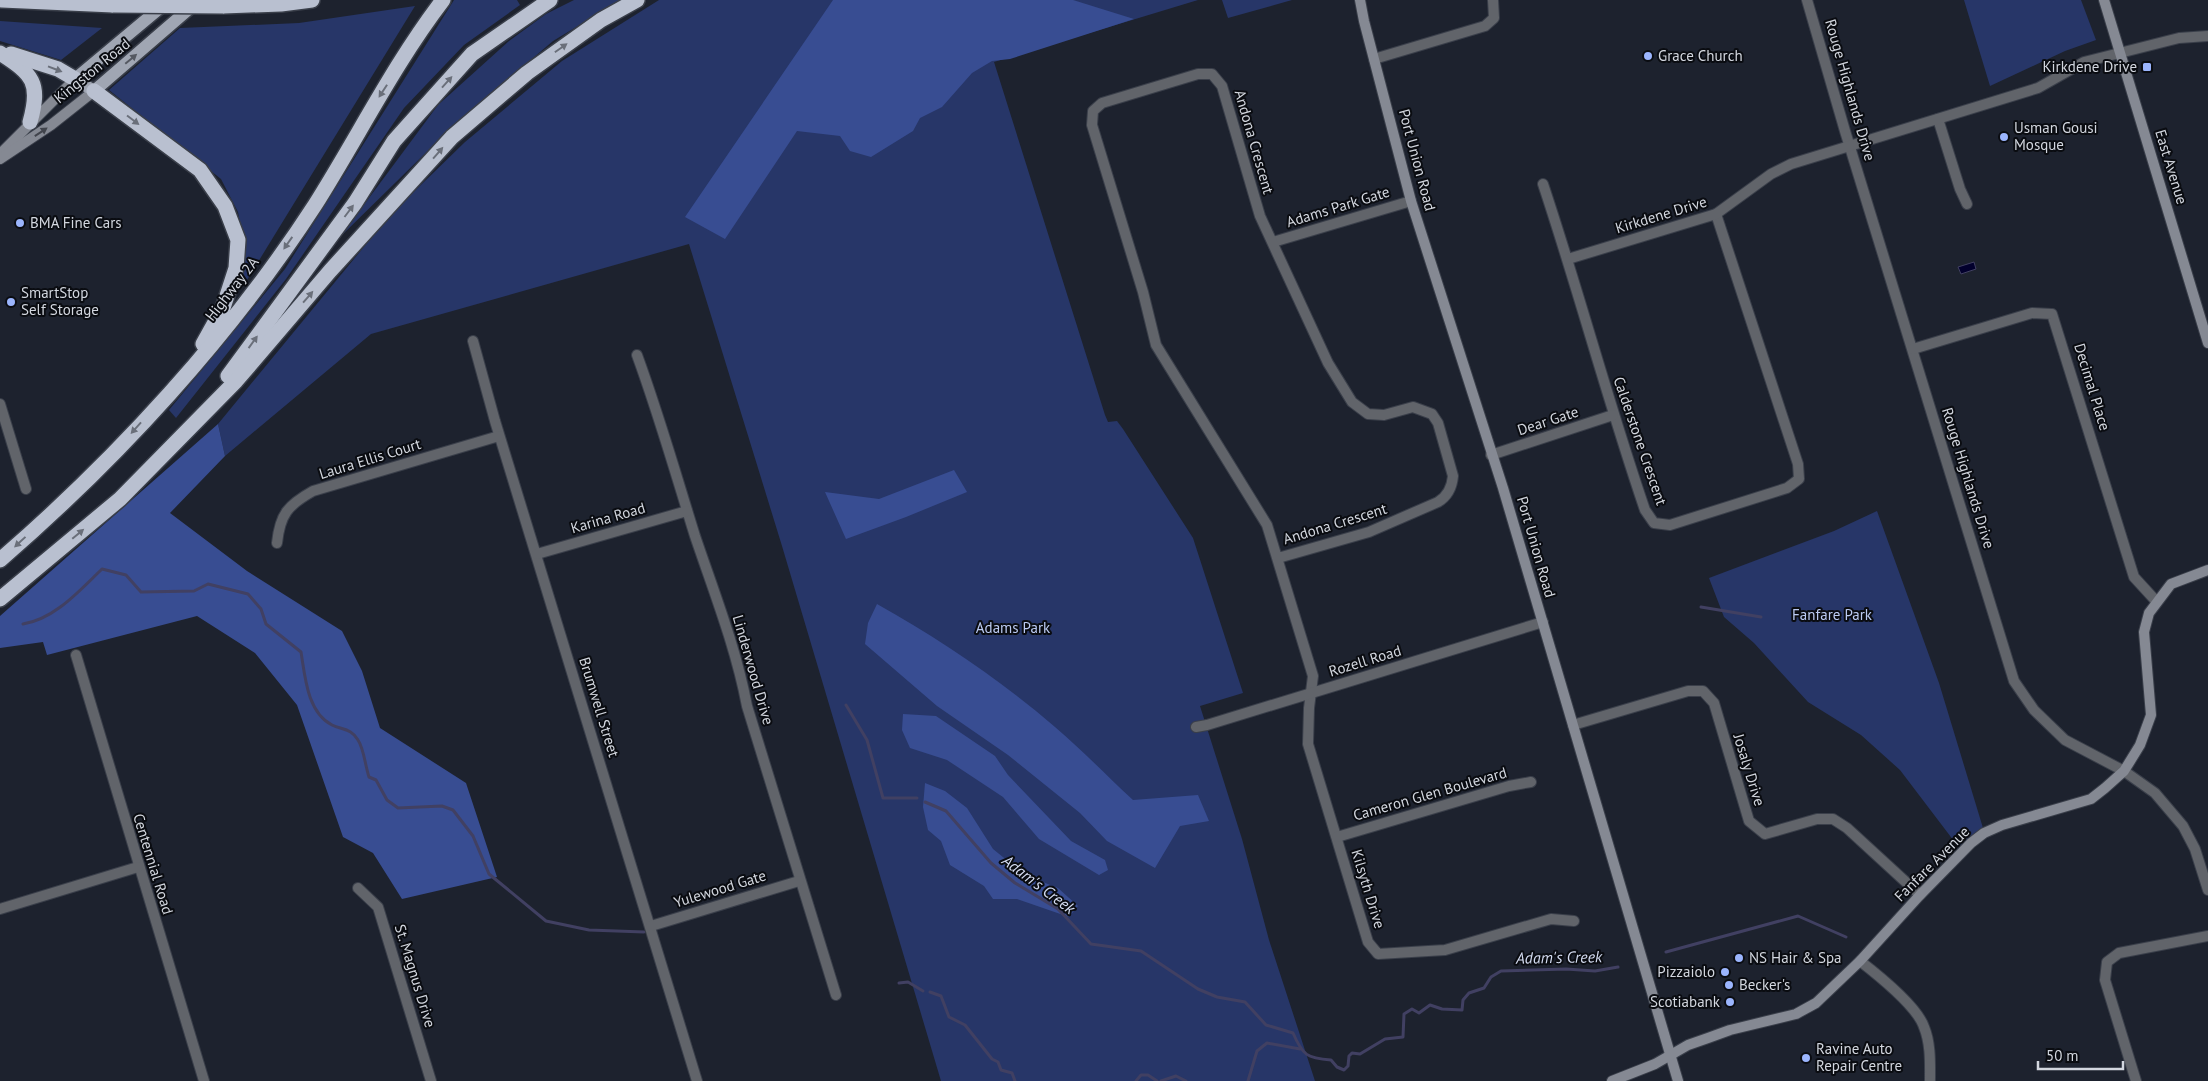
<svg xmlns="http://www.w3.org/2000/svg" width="2208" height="1081" viewBox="0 0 2208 1081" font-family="'PT Sans',sans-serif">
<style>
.green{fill:#273668}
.forest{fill:#384d92}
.water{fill:#02002d;stroke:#414062}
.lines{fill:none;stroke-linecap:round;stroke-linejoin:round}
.stream{stroke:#414062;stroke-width:3}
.street-casing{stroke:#3a3f4a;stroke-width:12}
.secondary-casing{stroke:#3a3f4a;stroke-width:12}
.primary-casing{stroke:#3a3f4a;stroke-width:15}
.highway-casing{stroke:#3a3f4a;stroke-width:18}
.street{stroke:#61646a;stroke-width:10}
.secondary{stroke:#858993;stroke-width:10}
.primary{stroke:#a0a6b3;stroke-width:12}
.highway{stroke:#b9c0d0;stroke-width:15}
.highway-bridge-casing{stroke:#3a3f4a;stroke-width:18;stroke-linecap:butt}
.highway-bridge{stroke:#b9c0d0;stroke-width:15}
.oneway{fill:#6a6f7a}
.oneway2{fill:#555962}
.oneway3{fill:#41444c}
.poi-dot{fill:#9bb5fd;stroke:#0a0c11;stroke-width:2}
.labels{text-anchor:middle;stroke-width:4;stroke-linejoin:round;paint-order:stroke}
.poi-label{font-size:15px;fill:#d3d7df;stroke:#0a0c11;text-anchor:start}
.street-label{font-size:15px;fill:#d3d7df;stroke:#0a0c11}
.park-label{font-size:15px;fill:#bccbf3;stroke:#0a0c11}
.water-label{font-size:16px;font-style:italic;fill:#d5ddf2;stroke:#0a0c11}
</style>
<rect width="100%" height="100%" fill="#1d222e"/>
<!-- green -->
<g class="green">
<polygon points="454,0 517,0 520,5 464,45 404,108 286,279 176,418 169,410 285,269"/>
<polygon points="574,0 621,0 553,41 452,127 340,237 438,105 509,41 546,14"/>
<polygon points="659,0 1198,0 994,62 1105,415 1108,422 1117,421 1123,429 1193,538 1243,693 1200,706 1242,839 1269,940 1315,1081 941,1081 782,546 689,244 371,334 225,456 218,424 391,214 465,142 562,61"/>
<polygon points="1222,0 1292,0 1228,18"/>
<polygon points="1964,0 2081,0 2096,40 2065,51 1990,86"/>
<polygon points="415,6 247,280 240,276 243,238 238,212 221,179 109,90 180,28 299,23"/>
<polygon points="0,21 102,28 61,60 0,41"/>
<polygon points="1877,511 1939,683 1983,828 1960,849 1900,770 1861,735 1808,702 1754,643 1724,617 1709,578 1834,531"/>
</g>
<!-- forest -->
<g class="forest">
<polygon points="833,0 1073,0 1134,19 1010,59 992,61 972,73 942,107 920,118 913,131 871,157 850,151 840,136 797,131 725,239 685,217"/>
<polygon points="218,424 225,456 170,513 247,571 342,631 362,671 380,728 466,783 497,877 402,899 373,853 343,837 297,705 255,653 197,616 47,655 43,642 0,648 0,616"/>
<polygon points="954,470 967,492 906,517 846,539 825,492 879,499"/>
<path d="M877 604C940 639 1000 680 1055 727 1082 750 1107 776 1133 800L1198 795 1209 821 1180 826 1155 868 1107 841 1080 813 1008 755 937 706 865 644 868 623Z"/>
<polygon points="903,714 936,716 995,756 1008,775 1071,841 1105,860 1108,870 1099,875 1039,839 1003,797 947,760 910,748 902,730"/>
<polygon points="925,783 945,791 967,808 993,849 1025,875 1058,888 1078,906 1069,917 1017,899 993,899 984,886 950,865 941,841 928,830 923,807"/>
</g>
<!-- water -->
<polygon class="water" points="1974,262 1976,269 1961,274 1958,267"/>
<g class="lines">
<!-- stream -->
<g class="stream">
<polyline points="1701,607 1761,617"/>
<path d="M23 624C55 619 80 590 102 569L126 575 141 592 194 591 208 584 248 594 261 609 266 624 301 652C305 676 307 712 332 725 342 730 351 728 358 740 364 749 365 765 369 777L376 780 387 800 398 808 442 806 453 810 473 836 489 874 546 921 589 930 644 932"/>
<polyline points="846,705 867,740 883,798 917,798"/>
<path d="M925 802 946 811 991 863 1015 883 1058 909 1091 944 1141 951 1198 989 1217 997 1245 1002 1266 1025 1293 1033C1303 1056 1307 1058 1331 1060L1337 1067 1344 1070 1348 1066 1349 1056 1352 1053 1360 1054 1385 1039 1403 1037 1404 1014 1412 1009 1419 1013 1430 1005 1442 1009 1462 1010 1463 1000 1469 993 1484 988 1491 977 1501 971 1566 969 1595 971 1618 967"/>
<polyline points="1666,952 1798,916 1846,937"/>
<polyline points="899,983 908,982 923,991"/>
<polyline points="930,992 941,996 949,1017 965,1025 992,1059 998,1062 1001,1070 1012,1073 1015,1081"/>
<polyline points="1136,1081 1141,1075 1148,1075 1157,1081"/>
<polyline points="1161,1081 1176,1076 1186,1081"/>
<polyline points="1248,1081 1257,1051 1267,1043 1300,1049"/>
</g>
<defs>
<g id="street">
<polyline points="1807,0 1845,131 2014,681 2034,710 2065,740 2124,771 2155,793 2183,826 2195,849 2208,890"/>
<polyline points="1374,59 1485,26 1494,18 1493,0"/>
<polyline points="1938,119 1960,189 1967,204"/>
<path d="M1543 184C1579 292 1608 402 1645 510L1654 523 1670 525 1787 488 1799 479 1798 464 1716 214"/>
<polyline points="1273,242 1411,201"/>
<polyline points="1568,259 1716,214 1771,174 1791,164 2038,88 2084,62 2179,38 2208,36"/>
<polyline points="473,341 495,421 697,1081"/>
<polyline points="1913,349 2032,313 2052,314 2134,577 2156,601"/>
<path d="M637 355C659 415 676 475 695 536 714 592 736 648 747 706L836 995"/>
<polyline points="0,404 26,489"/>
<polyline points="1491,455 1613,415"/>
<path d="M277 543C280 514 288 505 313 491L499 436"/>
<polyline points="537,554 687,511"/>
<path d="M1278 558 1369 532 1438 502C1448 496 1452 487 1453 476L1438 423 1432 414 1413 407 1384 415 1368 414 1352 402 1328 363 1260 216 1222 86 1212 74H1198L1102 103 1093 111 1092 125 1143 292 1156 345 1267 525 1313 676 1309 708 1308 744 1368 942 1378 954 1445 950 1551 919 1574 921"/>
<polyline points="76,655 204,1081"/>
<polyline points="1573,725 1688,691 1703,691 1714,703 1749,821 1765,834 1817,819 1833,819 1847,828 1920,895"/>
<polyline points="1196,727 1207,725 1543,622"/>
<polyline points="1337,837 1509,786 1531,782"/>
<polyline points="358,888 378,907 431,1081"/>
<polyline points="0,909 138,867"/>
<polyline points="651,926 799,881"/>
<path d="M1860 961C1878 975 1917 1006 1924 1027 1931 1044 1930 1064 1930 1081"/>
<polyline points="2136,1081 2105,980 2107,962 2119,953 2208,936"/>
</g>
<g id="secondary">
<polyline points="1360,0 1364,21 1411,201 1503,488 1678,1081"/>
<polyline points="2104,0 2208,343"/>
<polyline points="0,154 75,79"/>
<polyline points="0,159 51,125 94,91"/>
<polyline points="1612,1081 1655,1064 1688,1045 1708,1038 1730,1030 1796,1014 1816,1003 1860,961 1920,895 1971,843 1984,833 2002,825 2091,799 2105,788 2124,771 2140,745 2151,715 2144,632 2149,613 2171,584 2208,570"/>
</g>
<polyline id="primary" points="166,3 75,79 94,91 197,2"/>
<g id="highway">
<polyline points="2,0 113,5"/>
<polyline points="223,6 281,4 312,0"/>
<path d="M0 53C33 74 41 83 30 122"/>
<polyline points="11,54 58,69 75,79"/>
<polyline points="94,91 200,170 225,206 238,240 236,268 223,308 203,344"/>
<polyline points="228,376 355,203 394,141 472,54 550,0"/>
<path d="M0 560C118 458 230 336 315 205 358 137 394 64 443 0"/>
<polyline points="0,599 120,499 236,381 330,271 452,137 527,73 601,20 637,0"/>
</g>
</defs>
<!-- street casing -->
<use href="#street" class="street-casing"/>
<!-- secondary casing -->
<use href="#secondary" class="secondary-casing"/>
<!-- primary casing -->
<use href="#primary" class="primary-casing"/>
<!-- highway casing -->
<use href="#highway" class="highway-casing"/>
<!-- street -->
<use href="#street" class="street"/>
<!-- secondary -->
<use href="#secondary" class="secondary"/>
<!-- primary -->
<use href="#primary" class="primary"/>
<!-- highway -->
<use href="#highway" class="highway"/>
<defs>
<polyline id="highway-bridge" points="113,5 223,6"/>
</defs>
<!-- highway-bridge casing -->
<use href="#highway-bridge" class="highway-bridge-casing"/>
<!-- highway-bridge -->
<use href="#highway-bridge" class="highway-bridge"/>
</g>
<!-- one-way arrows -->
<defs><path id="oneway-solid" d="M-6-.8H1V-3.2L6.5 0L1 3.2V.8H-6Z" transform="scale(1.25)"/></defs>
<g class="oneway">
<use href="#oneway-solid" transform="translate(561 48) rotate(-35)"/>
<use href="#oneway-solid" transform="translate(55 69) rotate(21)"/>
<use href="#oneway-solid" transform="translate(447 82) rotate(-48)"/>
<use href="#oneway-solid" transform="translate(383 91) rotate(123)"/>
<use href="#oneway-solid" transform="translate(133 120) rotate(37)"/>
<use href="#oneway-solid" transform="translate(438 153) rotate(-49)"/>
<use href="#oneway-solid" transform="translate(349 211) rotate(-53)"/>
<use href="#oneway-solid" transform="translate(288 243) rotate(125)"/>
<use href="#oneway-solid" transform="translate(308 297) rotate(-49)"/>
<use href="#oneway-solid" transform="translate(253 342) rotate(-54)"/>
<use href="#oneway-solid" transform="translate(136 428) rotate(132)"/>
<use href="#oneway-solid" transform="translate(78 534) rotate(-40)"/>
<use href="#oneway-solid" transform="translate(20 542) rotate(137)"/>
</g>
<use class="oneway2" href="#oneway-solid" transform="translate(131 59) rotate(-40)"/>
<use class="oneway3" href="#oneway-solid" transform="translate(41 132) rotate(-34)"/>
<!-- markers -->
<g class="poi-dot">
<circle cx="1648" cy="56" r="5"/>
<rect x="2142" y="62" width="10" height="10" rx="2.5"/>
<circle cx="2004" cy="137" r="5"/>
<circle cx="20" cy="223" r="5"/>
<circle cx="11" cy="302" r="5"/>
<circle cx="1739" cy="958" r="5"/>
<circle cx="1725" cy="972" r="5"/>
<circle cx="1729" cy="985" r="5"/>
<circle cx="1730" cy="1002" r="5"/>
<circle cx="1806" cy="1058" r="5"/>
</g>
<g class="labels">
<!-- poi labels -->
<g class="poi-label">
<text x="1658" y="61">Grace Church</text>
<text x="2137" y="72" text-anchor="end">Kirkdene Drive</text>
<text x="2014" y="133">Usman Gousi<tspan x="2014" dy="17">Mosque</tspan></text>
<text x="30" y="228">BMA Fine Cars</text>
<text x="21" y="298">SmartStop<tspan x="21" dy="17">Self Storage</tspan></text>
<text x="1749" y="963">NS Hair &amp; Spa</text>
<text x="1715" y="977" text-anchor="end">Pizzaiolo</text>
<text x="1739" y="990">Becker's</text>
<text x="1720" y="1007" text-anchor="end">Scotiabank</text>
<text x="1816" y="1054">Ravine Auto<tspan x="1816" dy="17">Repair Centre</tspan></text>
</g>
<!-- street labels -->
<g class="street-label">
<text transform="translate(92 71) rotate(-39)" y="5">Kingston Road</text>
<text transform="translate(1850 90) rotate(74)" y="5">Rouge Highlands Drive</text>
<text transform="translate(1254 142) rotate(74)" y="5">Andona Crescent</text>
<text transform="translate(1417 160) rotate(75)" y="5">Port Union Road</text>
<text transform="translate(2171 167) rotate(73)" y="5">East Avenue</text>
<text transform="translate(1338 207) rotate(-17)" y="5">Adams Park Gate</text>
<text transform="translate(1661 215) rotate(-17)" y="5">Kirkdene Drive</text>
<text transform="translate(232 289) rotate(-52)" y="5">Highway 2A</text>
<text transform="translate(2092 387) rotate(73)" y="5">Decimal Place</text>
<text transform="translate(1548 421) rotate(-18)" y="5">Dear Gate</text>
<text transform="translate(1640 441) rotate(71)" y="5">Calderstone Crescent</text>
<text transform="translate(370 459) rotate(-17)" y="5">Laura Ellis Court</text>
<text transform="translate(1968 478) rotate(73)" y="5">Rouge Highlands Drive</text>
<text transform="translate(608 518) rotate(-16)" y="5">Karina Road</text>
<text transform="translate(1335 524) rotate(-17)" y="5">Andona Crescent</text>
<text transform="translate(1536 547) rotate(74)" y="5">Port Union Road</text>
<text transform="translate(1365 661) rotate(-17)" y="5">Rozell Road</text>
<text transform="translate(753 670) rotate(74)" y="5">Linderwood Drive</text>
<text transform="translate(599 707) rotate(73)" y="5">Brumwell Street</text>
<text transform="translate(1749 770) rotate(73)" y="5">Josaly Drive</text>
<text transform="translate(1430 794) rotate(-16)" y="5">Cameron Glen Boulevard</text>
<text transform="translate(153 864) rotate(73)" y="5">Centennial Road</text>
<text transform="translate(1932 864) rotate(-45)" y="5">Fanfare Avenue</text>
<text transform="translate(720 889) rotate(-17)" y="5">Yulewood Gate</text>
<text transform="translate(1368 889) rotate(73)" y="5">Kilsyth Drive</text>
<text transform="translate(415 976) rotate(73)" y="5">St. Magnus Drive</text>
</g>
<!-- park labels -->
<g class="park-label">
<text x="1832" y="620">Fanfare Park</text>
<text x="1013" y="633">Adams Park</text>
</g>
<!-- water labels -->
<g class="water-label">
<text transform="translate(1039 884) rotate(37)" y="6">Adam's Creek</text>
<text transform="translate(1559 957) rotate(-1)" y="6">Adam's Creek</text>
</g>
</g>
<!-- scale -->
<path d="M2038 1061v8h85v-8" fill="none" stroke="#d3d7df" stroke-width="2.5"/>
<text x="2046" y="1061" font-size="15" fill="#d3d7df" stroke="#0a0c11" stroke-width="4" paint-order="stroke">50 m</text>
</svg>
